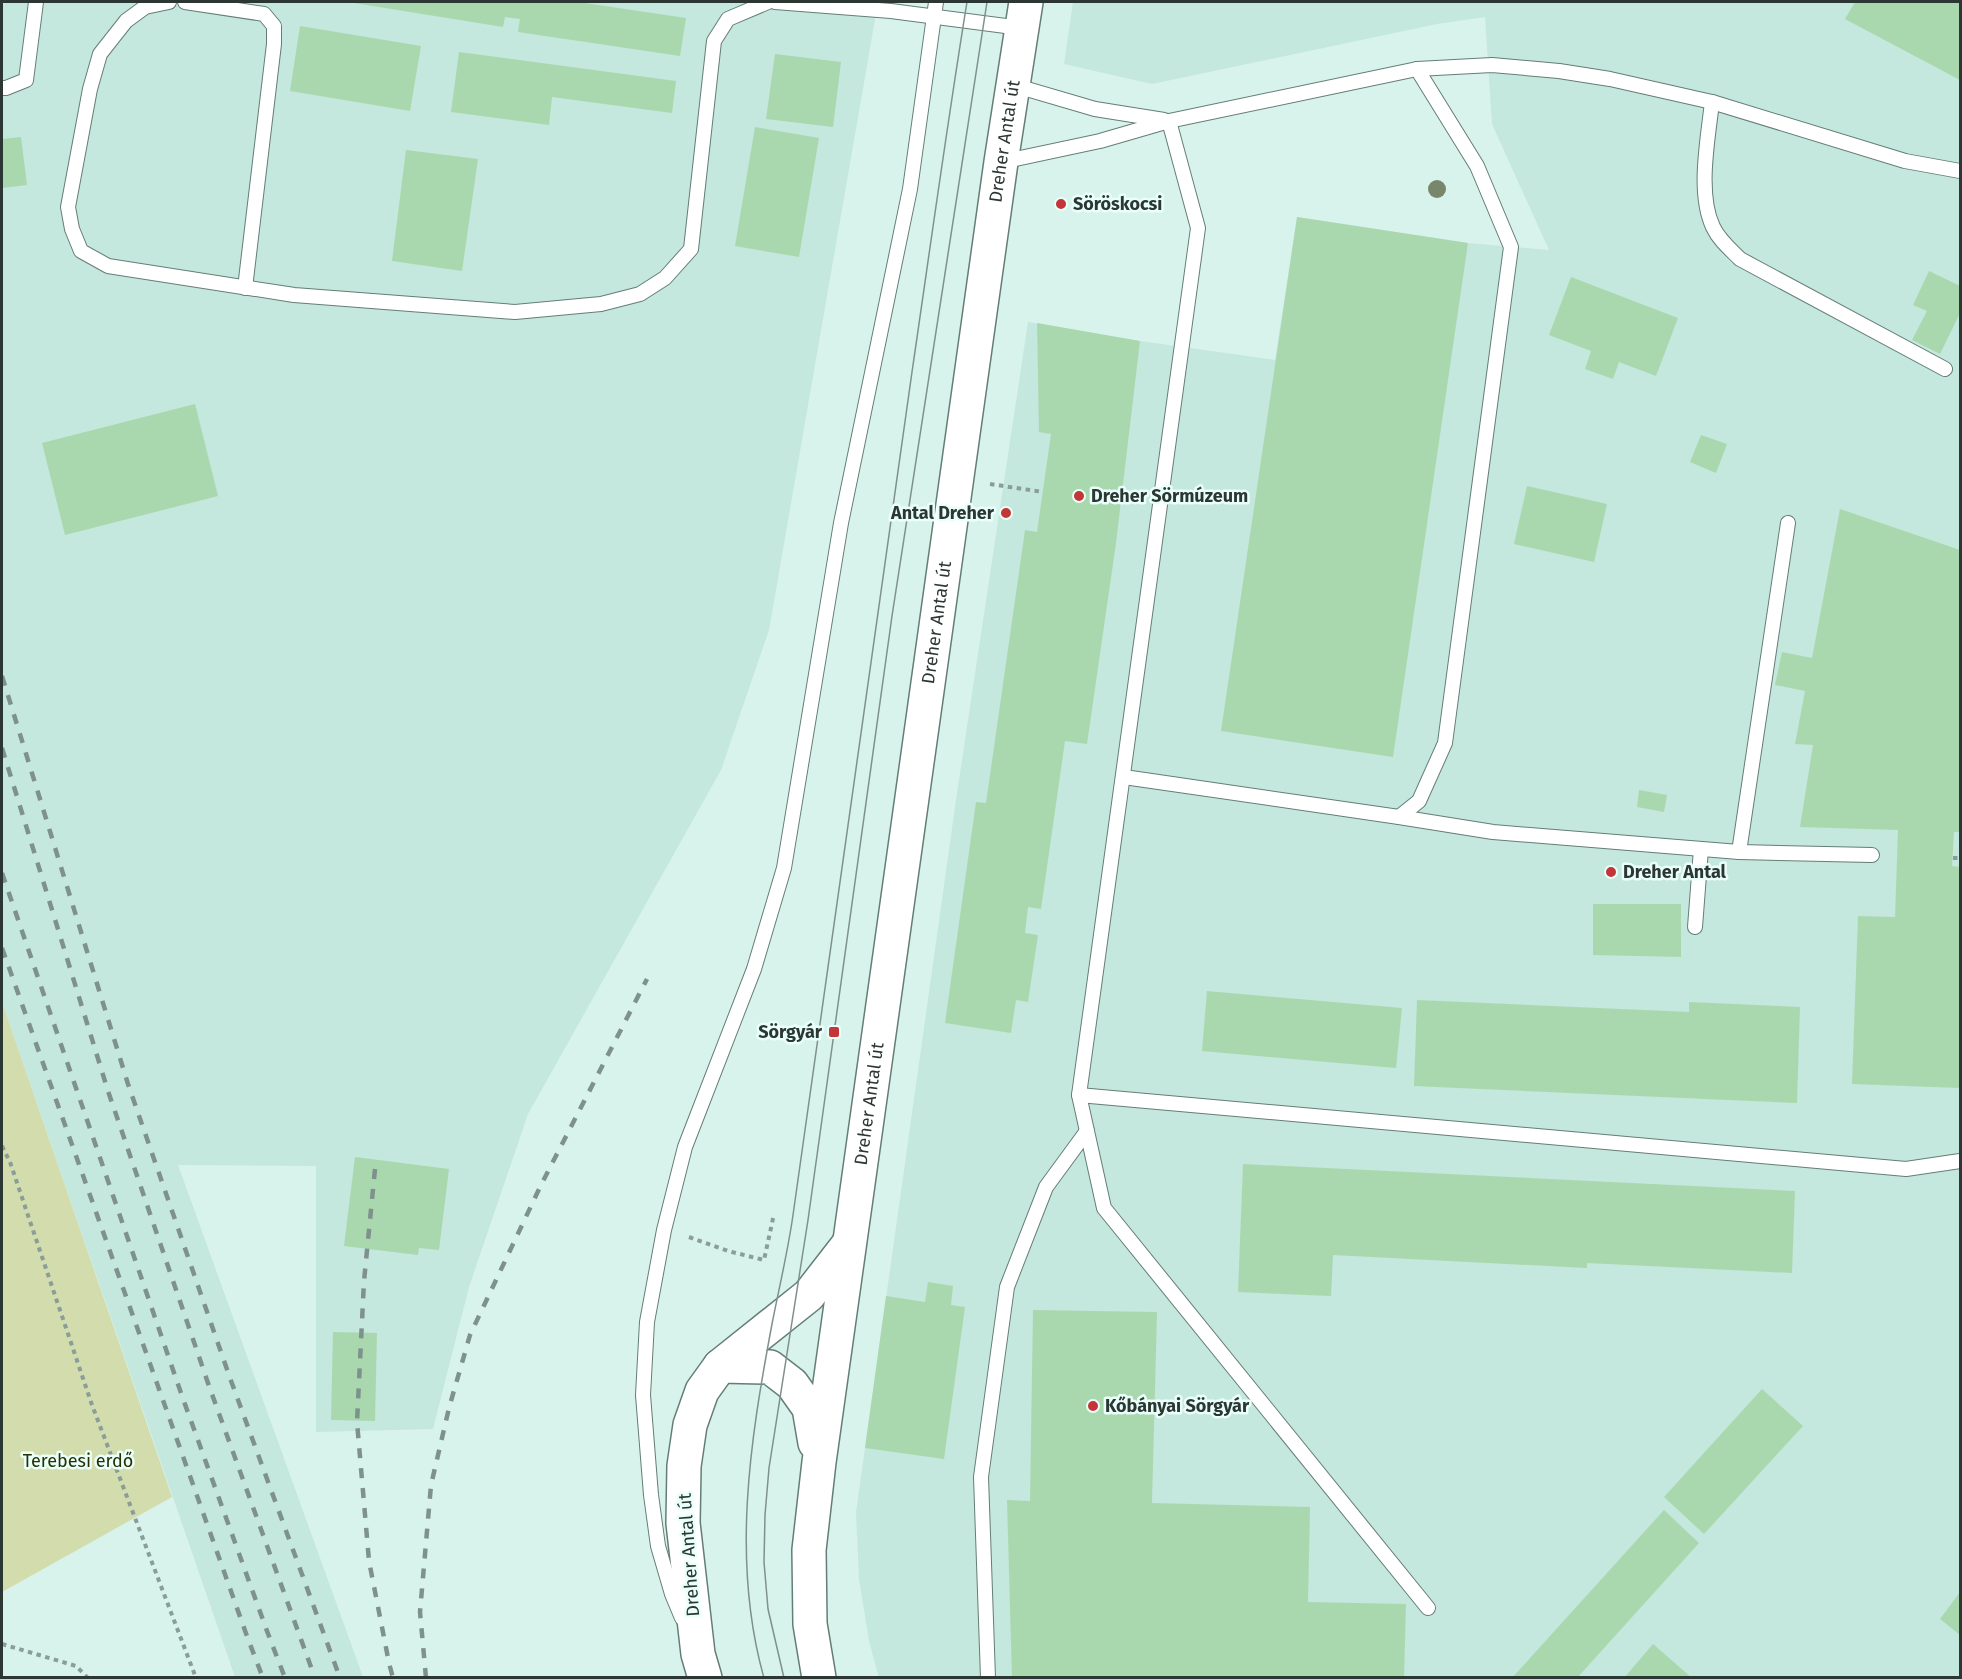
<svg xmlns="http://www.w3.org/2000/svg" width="1962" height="1679" viewBox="0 0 1962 1679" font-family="'Fira Sans',sans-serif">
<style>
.built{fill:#c4e7de}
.green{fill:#d3dcac}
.building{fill:#aad8ae}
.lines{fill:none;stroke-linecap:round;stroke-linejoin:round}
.service-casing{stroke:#657d77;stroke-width:16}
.primary-casing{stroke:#657d77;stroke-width:36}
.path{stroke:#8a9d98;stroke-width:4;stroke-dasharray:4.5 4.5;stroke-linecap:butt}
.service{stroke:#fff;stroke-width:14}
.primary{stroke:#fff;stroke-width:33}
.tram{stroke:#7f918c;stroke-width:1.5}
.rail{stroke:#7f918c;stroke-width:4.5;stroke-dasharray:10 10;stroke-linecap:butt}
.tree{fill:#78876c}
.poi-dot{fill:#c43537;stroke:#e9fff9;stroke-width:2}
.labels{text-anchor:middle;stroke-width:5;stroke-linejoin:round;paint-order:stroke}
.street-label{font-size:18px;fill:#2c3633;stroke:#e9fff9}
.poi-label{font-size:18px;font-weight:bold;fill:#2c3633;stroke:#e9fff9;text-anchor:start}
.park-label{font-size:18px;fill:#292f03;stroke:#e9fff9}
</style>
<rect width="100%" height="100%" fill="#d8f3ec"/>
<!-- built -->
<g class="built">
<polygon points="2,2 878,2 769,630 721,770 528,1114 469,1287 433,1429 316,1432 316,1166 178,1165 363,1677 235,1677 2,1002"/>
<polygon points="1073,2 1960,2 1960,1677 879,1678 869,1641 859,1579 856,1512 956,800 1028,322 1140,341 1275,360 1297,217 1468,243 1549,250 1492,124 1485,17 1437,24 1152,84 1064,64"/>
</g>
<!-- green -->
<polygon class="green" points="2,1002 172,1497 2,1592"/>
<!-- building -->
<g class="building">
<polygon points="348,2 578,2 686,18 680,56 518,32 520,19 505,17 503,27"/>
<polygon points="1855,2 1960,2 1960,80 1845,19"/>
<polygon points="300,26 421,46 410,111 290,91"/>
<polygon points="459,52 676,81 672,113 552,97 549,125 451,112"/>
<polygon points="775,54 841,62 833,127 766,119"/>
<polygon points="755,127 819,138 799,257 735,246"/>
<polygon points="21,137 27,185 2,188 2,139"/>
<polygon points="406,150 478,159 462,271 392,261"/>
<polygon points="1297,217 1468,243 1393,757 1221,731"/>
<polygon points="1929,271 1960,286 1960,313 1940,354 1912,340 1927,311 1913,305"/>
<polygon points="1571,277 1678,318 1656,376 1619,362 1613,379 1585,369 1591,351 1549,335"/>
<polygon points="1037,323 1140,341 1116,543 1087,744 1065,741 1041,909 1028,907 1025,933 1038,935 1028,1002 1016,1000 1011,1033 945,1023 976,802 986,803 1025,530 1037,532 1051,434 1039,432"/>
<polygon points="195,404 218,496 65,535 42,443"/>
<polygon points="1701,435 1727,444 1716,473 1690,462"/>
<polygon points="1527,486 1607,504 1594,562 1514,544"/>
<polygon points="1840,509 1960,550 1960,832 1954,832 1952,866 1960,867 1960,1088 1852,1084 1858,916 1895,917 1898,830 1800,827 1813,745 1795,744 1805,691 1775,685 1782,652 1812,658"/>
<polygon points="1639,790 1667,795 1664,812 1637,807"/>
<polygon points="1593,904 1681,904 1681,957 1593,955"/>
<polygon points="1207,991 1402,1008 1396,1068 1202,1051"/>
<polygon points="1417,1000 1689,1012 1689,1002 1800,1007 1797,1103 1414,1086"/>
<polygon points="355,1157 449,1169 439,1250 419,1248 418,1255 344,1246"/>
<polygon points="1243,1164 1795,1191 1792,1273 1587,1263 1587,1268 1333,1255 1331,1296 1238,1292"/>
<polygon points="928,1282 953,1286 951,1305 965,1307 944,1459 865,1448 886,1296 925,1302"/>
<polygon points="1033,1310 1157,1312 1152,1503 1310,1507 1308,1602 1406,1604 1404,1678 1012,1678 1007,1500 1030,1501"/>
<polygon points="333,1332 377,1333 375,1421 331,1420"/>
<polygon points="1762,1389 1803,1426 1704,1534 1664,1497"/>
<polygon points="1664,1510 1699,1543 1577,1678 1512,1678"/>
<polygon points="1960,1592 1960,1635 1940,1619"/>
<polygon points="1653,1644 1692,1678 1624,1678"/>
</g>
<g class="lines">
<defs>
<g id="service">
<polyline points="169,2 145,7 126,21 100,54 90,89 68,207 72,229 81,251 108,266 294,295 515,312 601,304 640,294 665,278 691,249 714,41 728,19 768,2"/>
<polyline points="185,2 264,14 274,26 274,44 245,288"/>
<polyline points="775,2 891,11 1021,28"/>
<polyline points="1013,85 1095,109 1164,120"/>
<polyline points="2,88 6,88 26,80 36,2"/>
<path d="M1712 102C1708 139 1697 193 1713 227 1719 240 1730 249 1740 259L1945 369"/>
<polyline points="1169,121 1198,228 1079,1095 1104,1208 1428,1608"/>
<polyline points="1001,162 1100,141 1169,121 1417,69 1492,65 1559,71 1610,79 1712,102 1905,161 1960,171"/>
<polyline points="1124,777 1399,817 1419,801 1445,743 1511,247 1477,166 1417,69"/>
<polyline points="1399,817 1493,832 1739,852 1788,523"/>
<polyline points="1739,852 1872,855"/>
<polyline points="1695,927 1701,849"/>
<polyline points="1079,1095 1906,1169 1960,1161"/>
<polyline points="682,1618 672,1594 658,1546 651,1495 643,1395 647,1322 664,1230 685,1147 754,969 784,868 841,523 910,189 936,2"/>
<polyline points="988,1678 981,1477 1007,1287 1046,1187 1087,1131"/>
</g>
<g id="primary">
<polyline points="720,1366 770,1367 792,1384 809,1408 815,1443"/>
<polyline points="705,1678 698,1654 683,1523 684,1466 690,1425 702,1391 720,1366 809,1295 847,1246"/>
<path id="s1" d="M819 1678 810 1624 809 1550 819 1462 1001 162 1026 2"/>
</g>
</defs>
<!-- service casing -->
<use href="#service" class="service-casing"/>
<!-- primary casing -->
<use href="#primary" class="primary-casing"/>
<!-- path -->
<g class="path">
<polyline points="990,484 1043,492"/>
<polyline points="1953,858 1960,858"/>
<polyline points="2,1146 10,1162 92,1405 196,1678"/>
<polyline points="689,1237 728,1251 764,1260 774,1214"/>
<polyline points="2,1644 76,1666 88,1678"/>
</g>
<!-- service -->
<use href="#service" class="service"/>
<!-- primary -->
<use href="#primary" class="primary"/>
<!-- tram -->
<g class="tram">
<path d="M764 1678C731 1561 750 1441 772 1324 779 1288 788 1251 793 1215 832 934 871 653 912 372 930 249 947 125 967 2"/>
<polyline points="784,1678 768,1609 764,1562 765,1515 769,1468 808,1220 892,616 987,2"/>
</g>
<!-- rail -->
<g class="rail">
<polyline points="2,676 128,1084 230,1378 340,1678"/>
<polyline points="2,748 108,1091 209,1386 315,1678"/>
<polyline points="2,873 182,1396 267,1631 285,1678"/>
<polyline points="2,948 248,1639 263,1678"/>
<polyline points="375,1169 364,1281 357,1422 369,1561 389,1663 393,1678"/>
<polyline points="426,1678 420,1612 431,1485 449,1408 470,1335 541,1185 647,979"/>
</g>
</g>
<!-- trees -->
<circle class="tree" cx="1437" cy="189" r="9"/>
<!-- markers -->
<g class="poi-dot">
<circle cx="1061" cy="204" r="6"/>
<circle cx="1079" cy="496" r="6"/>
<circle cx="1006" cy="513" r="6"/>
<circle cx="1611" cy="872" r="6"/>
<rect x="828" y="1026" width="12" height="12" rx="3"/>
<circle cx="1093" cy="1406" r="6"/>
</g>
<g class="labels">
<!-- street labels -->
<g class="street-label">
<text dy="6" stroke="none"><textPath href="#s1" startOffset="1551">Dreher Antal út</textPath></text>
<text dy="6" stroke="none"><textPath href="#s1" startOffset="1065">Dreher Antal út</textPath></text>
<text dy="6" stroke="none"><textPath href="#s1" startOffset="579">Dreher Antal út</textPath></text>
<text transform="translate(689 1555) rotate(-94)" y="6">Dreher Antal út</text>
</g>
<!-- poi labels -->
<g class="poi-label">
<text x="1073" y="210">Söröskocsi</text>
<text x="1091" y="502">Dreher Sörmúzeum</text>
<text x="994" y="519" text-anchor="end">Antal Dreher</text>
<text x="1623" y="878">Dreher Antal</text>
<text x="822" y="1038" text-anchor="end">Sörgyár</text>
<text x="1105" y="1412">Kőbányai Sörgyár</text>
</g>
<!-- park labels -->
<g class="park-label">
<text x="78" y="1467">Terebesi erdő</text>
</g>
</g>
<!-- border -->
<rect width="1962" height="1679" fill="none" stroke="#2c3633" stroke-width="6"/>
</svg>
